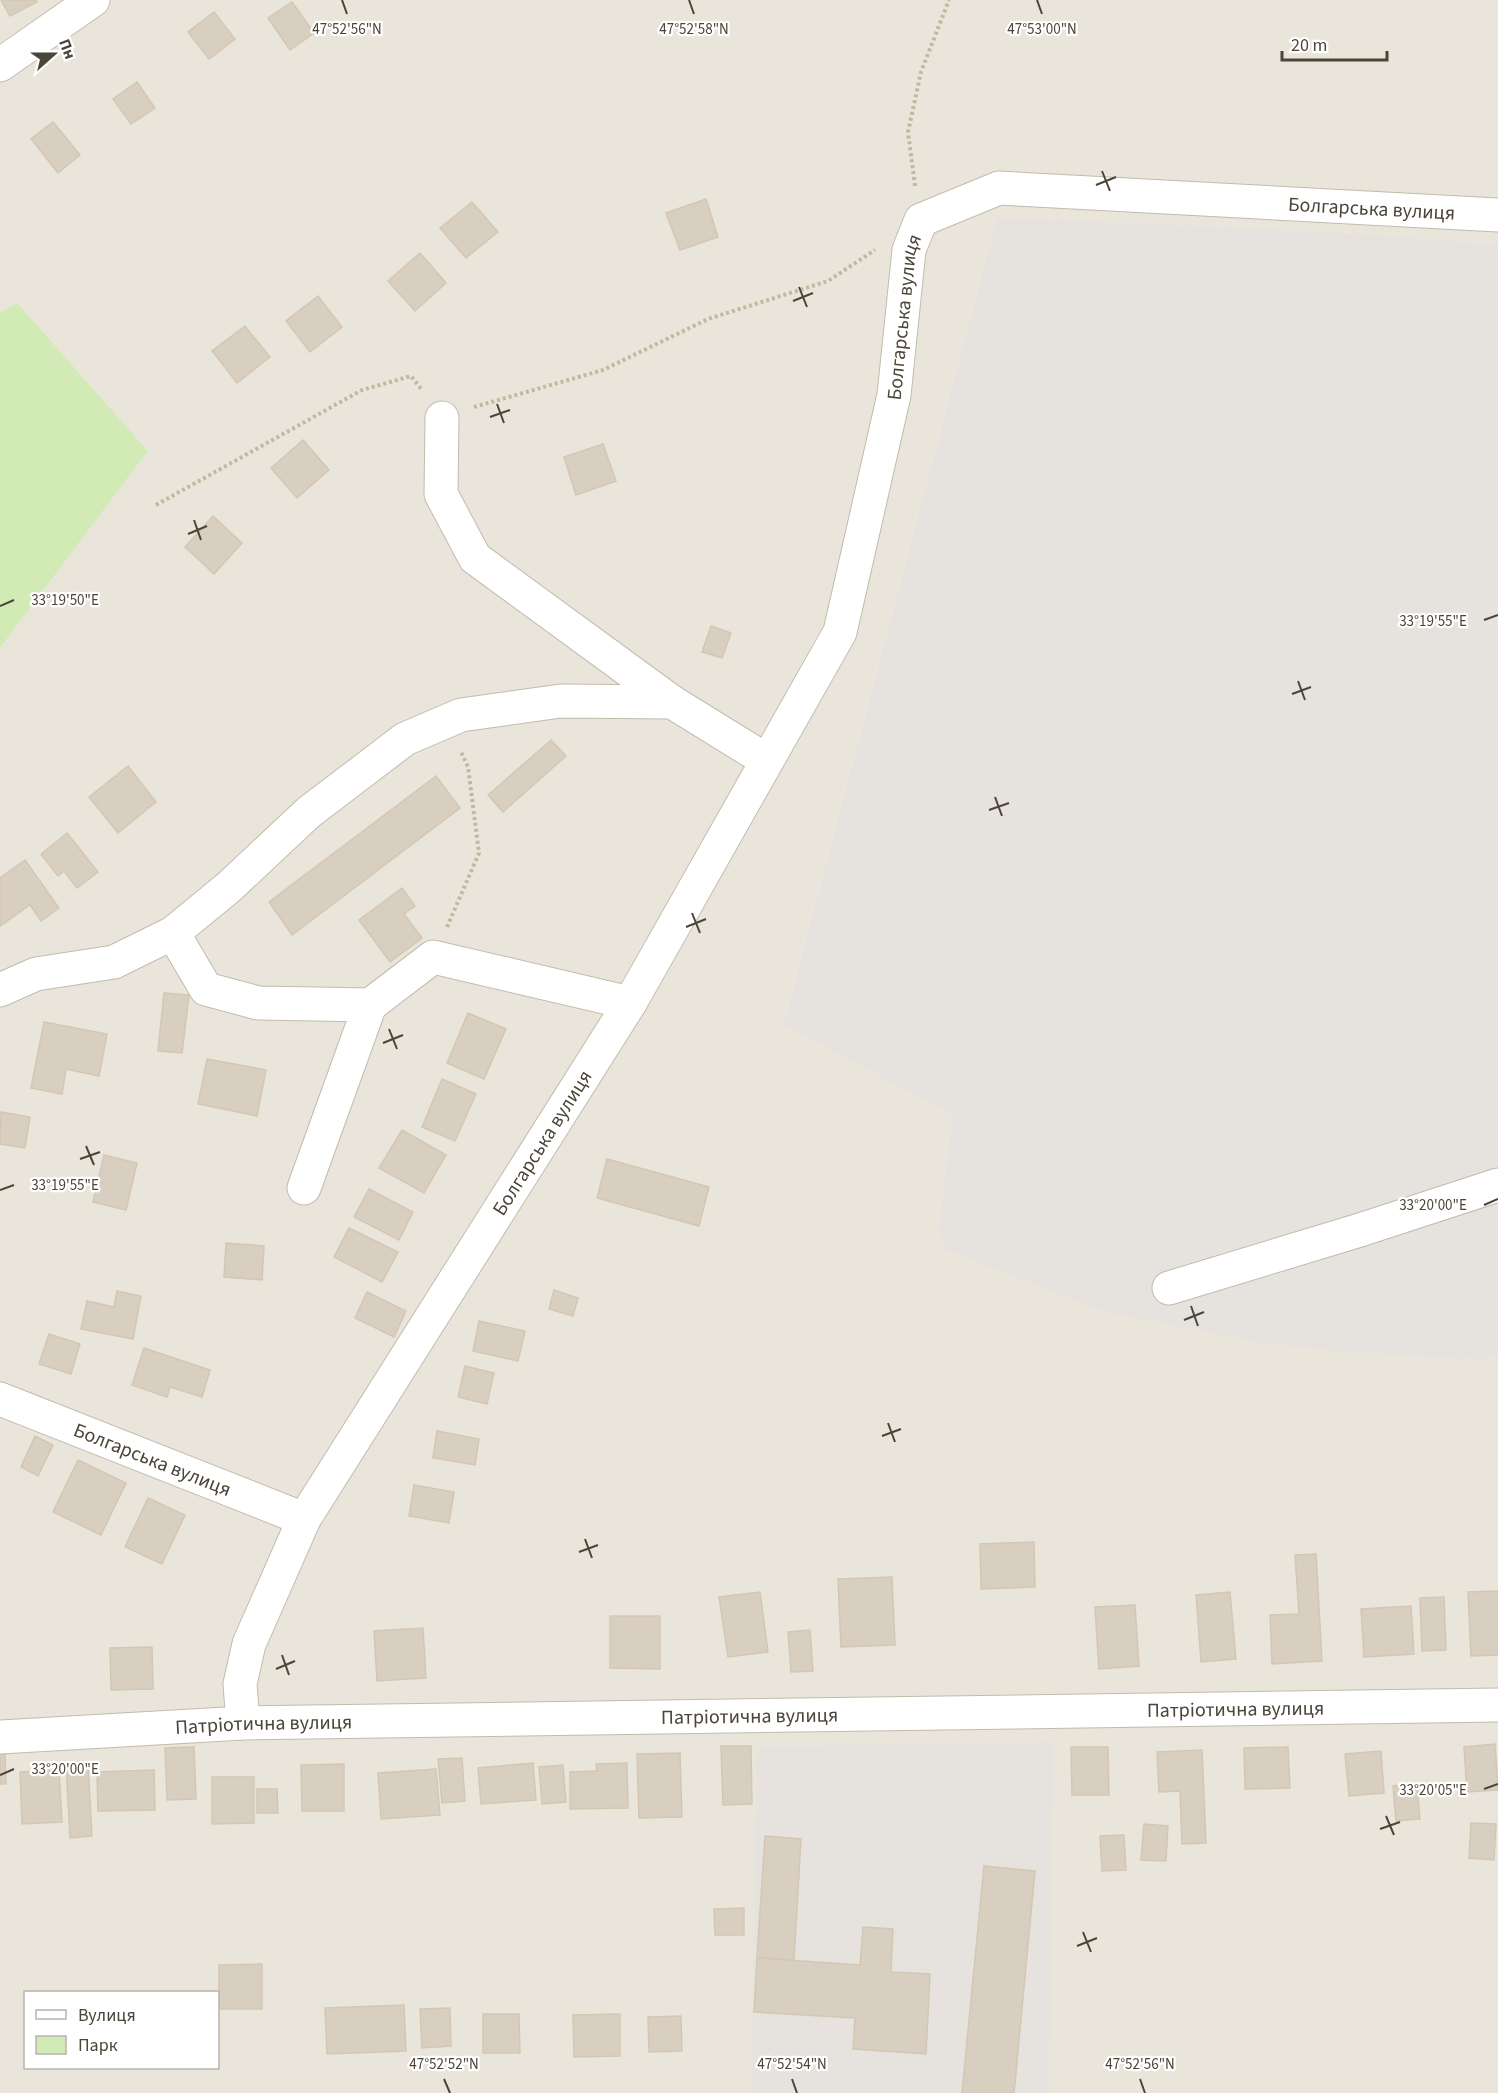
<svg xmlns="http://www.w3.org/2000/svg" width="1498" height="2093" viewBox="0 0 1498 2093" font-family="'Source Sans 3',sans-serif">
<style>
.residential{fill:#eae5da;fill-rule:evenodd}
.industrial{fill:#e6e2dd}
.green{fill:#d2eab5}
.building{fill:#d8cfc1;stroke:#d3c7b4;stroke-width:1.5}
.lines{fill:none;stroke-linecap:round;stroke-linejoin:round}
.minor-casing{stroke:#c2bbae;stroke-width:35}
.path{stroke:#c4b79f;stroke-width:4;stroke-dasharray:3 3;stroke-linecap:butt}
.minor{stroke:#fff;stroke-width:33}
.ticks{fill:none;stroke:#4b4439;stroke-width:2}
.labels{text-anchor:middle;stroke-width:4.5;stroke-linejoin:round;paint-order:stroke}
.street-label{font-size:20px;fill:#4b4439;stroke:#fff}
.ticks-label{font-size:15px;text-anchor:middle;fill:#4b4439;stroke:#fff;stroke-width:4.5;stroke-linejoin:round;paint-order:stroke}
</style>
<rect width="100%" height="100%" fill="#f6f3ec"/>
<!-- residential -->
<path class="residential" d="M0 0H1498V245L1379 234 997 216 783 1023 952 1115 938 1228 943 1249 1024 1279 1365 1354 1482 1360 1498 1355V2093H0V648L148 451 17 304 0 313ZM26 1992H218V2068H26Z"/>
<!-- industrial -->
<g class="industrial">
<polygon points="997,216 1379,234 1498,245 1498,1355 1482,1360 1365,1354 1269,1344 1106,1312 943,1249 938,1228 952,1115 783,1024"/>
<polygon points="1053,1742 1049,2093 751,2093 757,1747"/>
</g>
<!-- green -->
<polygon class="green" points="17,303 148,451 0,648 0,313"/>
<!-- building -->
<g class="building">
<polygon points="1,0 36,0 37,2 10,16"/>
<polygon points="292,2 314,33 290,50 268,18"/>
<polygon points="214,12 235,39 209,59 188,32"/>
<polygon points="137,82 155,108 131,124 113,99"/>
<polygon points="53,122 80,155 58,173 31,139"/>
<polygon points="706,199 718,237 680,250 666,213"/>
<polygon points="472,202 498,232 466,258 440,228"/>
<polygon points="420,253 446,283 415,311 388,281"/>
<polygon points="318,296 342,327 310,352 286,321"/>
<polygon points="245,326 270,357 237,383 212,351"/>
<polygon points="303,440 329,470 297,498 271,468"/>
<polygon points="603,444 616,481 576,495 564,457"/>
<polygon points="213,516 242,543 214,574 185,547"/>
<polygon points="711,626 731,633 722,658 702,652"/>
<polygon points="551,740 566,756 503,812 488,795"/>
<polygon points="128,766 156,802 118,833 89,797"/>
<polygon points="436,776 460,808 292,935 269,902"/>
<polygon points="67,833 98,872 77,888 64,871 58,876 41,854"/>
<polygon points="25,860 59,908 41,921 30,905 0,926 0,878"/>
<polygon points="402,888 415,906 404,914 422,938 390,962 359,920"/>
<polygon points="164,993 189,995 182,1053 158,1051"/>
<polygon points="468,1013 506,1029 484,1079 447,1063"/>
<polygon points="44,1022 107,1034 99,1076 66,1069 62,1094 31,1088"/>
<polygon points="207,1059 266,1070 257,1116 198,1104"/>
<polygon points="442,1079 476,1094 455,1141 422,1127"/>
<polygon points="1,1112 30,1117 25,1148 0,1144"/>
<polygon points="402,1130 446,1155 424,1193 379,1168"/>
<polygon points="104,1155 137,1163 126,1210 93,1202"/>
<polygon points="607,1159 709,1187 699,1226 597,1198"/>
<polygon points="369,1189 413,1212 399,1240 354,1217"/>
<polygon points="349,1228 398,1252 382,1282 334,1257"/>
<polygon points="226,1243 264,1246 262,1280 224,1277"/>
<polygon points="554,1290 578,1298 573,1316 549,1309"/>
<polygon points="117,1291 141,1296 133,1339 81,1329 87,1301 114,1307"/>
<polygon points="367,1292 406,1311 394,1337 355,1318"/>
<polygon points="479,1321 525,1331 518,1361 473,1351"/>
<polygon points="49,1334 80,1344 71,1374 39,1364"/>
<polygon points="144,1348 210,1370 202,1397 170,1387 167,1397 132,1385"/>
<polygon points="465,1366 494,1373 487,1404 458,1397"/>
<polygon points="437,1431 479,1439 475,1465 433,1458"/>
<polygon points="35,1436 53,1445 38,1476 21,1467"/>
<polygon points="78,1460 126,1483 101,1535 53,1512"/>
<polygon points="414,1485 454,1492 449,1523 409,1516"/>
<polygon points="148,1498 185,1515 162,1564 125,1547"/>
<polygon points="1034,1542 1035,1587 981,1589 980,1544"/>
<polygon points="1316,1554 1322,1661 1272,1664 1270,1615 1299,1614 1295,1555"/>
<polygon points="892,1577 895,1645 841,1647 838,1579"/>
<polygon points="1498,1591 1498,1655 1471,1656 1468,1592"/>
<polygon points="760,1592 768,1652 728,1657 719,1597"/>
<polygon points="1230,1592 1236,1659 1201,1662 1196,1595"/>
<polygon points="1444,1597 1446,1650 1422,1651 1420,1598"/>
<polygon points="1135,1605 1139,1666 1099,1669 1095,1607"/>
<polygon points="1411,1606 1414,1654 1364,1657 1361,1609"/>
<polygon points="610,1616 660,1616 660,1669 610,1668"/>
<polygon points="423,1628 426,1678 377,1681 374,1631"/>
<polygon points="810,1630 813,1671 791,1672 788,1632"/>
<polygon points="152,1647 153,1689 111,1690 110,1648"/>
<polygon points="1495,1744 1498,1790 1467,1792 1464,1747"/>
<polygon points="721,1746 751,1746 752,1804 723,1805"/>
<polygon points="194,1747 196,1799 167,1800 165,1748"/>
<polygon points="1071,1747 1108,1747 1109,1795 1072,1795"/>
<polygon points="1288,1747 1290,1788 1245,1789 1244,1748"/>
<polygon points="1202,1750 1206,1843 1182,1844 1180,1791 1159,1792 1157,1752"/>
<polygon points="1381,1751 1384,1793 1349,1796 1345,1754"/>
<polygon points="0,1753 5,1753 6,1784 0,1784"/>
<polygon points="680,1753 682,1817 639,1818 637,1754"/>
<polygon points="462,1758 465,1801 442,1803 438,1759"/>
<polygon points="88,1763 92,1836 70,1838 66,1764"/>
<polygon points="533,1763 536,1800 481,1804 478,1768"/>
<polygon points="627,1763 628,1808 570,1809 570,1772 597,1771 596,1764"/>
<polygon points="344,1764 344,1811 302,1811 301,1765"/>
<polygon points="563,1765 566,1802 542,1804 539,1767"/>
<polygon points="436,1769 440,1815 381,1819 378,1773"/>
<polygon points="59,1770 62,1822 22,1824 20,1772"/>
<polygon points="154,1770 155,1810 98,1811 97,1772"/>
<polygon points="212,1777 254,1777 254,1823 212,1824"/>
<polygon points="1417,1784 1420,1819 1396,1821 1393,1786"/>
<polygon points="257,1789 277,1789 278,1813 257,1813"/>
<polygon points="1471,1823 1496,1824 1494,1860 1469,1858"/>
<polygon points="1144,1824 1168,1826 1166,1861 1141,1860"/>
<polygon points="1124,1835 1126,1870 1102,1871 1100,1836"/>
<polygon points="765,1836 801,1839 794,1960 757,1958"/>
<polygon points="984,1866 1035,1871 1014,2093 962,2093"/>
<polygon points="744,1908 744,1935 715,1935 714,1909"/>
<polygon points="863,1927 893,1929 891,1972 930,1974 926,2054 853,2049 855,2018 754,2012 757,1958 860,1965"/>
<polygon points="262,1964 262,2009 219,2009 219,1965"/>
<polygon points="404,2005 406,2051 327,2054 325,2008"/>
<polygon points="450,2008 451,2046 422,2048 420,2009"/>
<polygon points="483,2014 519,2014 520,2053 483,2053"/>
<polygon points="620,2014 620,2056 574,2057 573,2015"/>
<polygon points="681,2016 682,2051 649,2052 648,2017"/>
</g>
<g class="lines">
<defs>
<g id="minor">
<polyline points="0,65 93,0"/>
<polyline points="442,418 441,494 475,558 672,702"/>
<polyline points="173,933 206,989 258,1003 370,1005 304,1188"/>
<polyline points="0,990 36,974 114,962 173,933 229,887 309,812 405,739 461,715 561,701 672,702 766,760"/>
<polyline points="370,1005 433,957 630,1003"/>
<polyline points="1169,1288 1360,1230 1498,1185"/>
<path id="s1" d="M0 1399 304 1519"/>
<path id="s2" d="M243 1723 240 1684 249 1644 304 1519 630 1003 840 632 894 395 909 250 921 220 999 188 1498 215"/>
<path id="s3" d="M0 1737 243 1723 1498 1705"/>
</g>
</defs>
<!-- minor casing -->
<use href="#minor" class="minor-casing"/>
<!-- path -->
<g class="path">
<polyline points="915,186 908,132 921,72 949,0"/>
<polyline points="474,407 603,370 708,319 828,281 875,250"/>
<polyline points="156,505 362,390 411,376 422,390"/>
<polyline points="447,927 479,853 468,767 461,752"/>
</g>
<!-- minor -->
<use href="#minor" class="minor"/>
</g>
<!-- ticks -->
<path class="ticks" d="M342 0 347 14M689 0 694 14M1037 0 1042 14M1102 171 1110 191M1096 185 1116 177M799 287 807 307M793 301 813 293M497 404 504 423M490 417 510 410M194 520 201 540M188 534 207 526M0 606 14 600M1484 620 1498 615M1298 681 1305 700M1292 694 1311 687M995 797 1002 816M989 810 1009 803M692 913 700 933M686 927 706 919M389 1029 397 1049M383 1043 403 1035M86 1146 94 1165M80 1159 100 1152M0 1190 14 1185M1484 1205 1498 1199M1191 1306 1198 1326M1184 1320 1204 1312M888 1423 895 1442M882 1436 901 1429M585 1539 592 1558M579 1552 598 1545M282 1655 289 1675M276 1669 295 1661M0 1775 14 1769M1484 1789 1498 1784M1386 1816 1394 1835M1380 1829 1400 1822M1083 1932 1091 1952M1077 1946 1097 1938M444 2079 450 2093M792 2079 797 2093M1140 2079 1145 2093"/>
<g class="labels">
<!-- street labels -->
<g class="street-label">
<text dy="7" stroke="none"><textPath href="#s2" startOffset="2132">Болгарська вулиця</textPath></text>
<text dy="7" stroke="none"><textPath href="#s2" startOffset="1575">Болгарська вулиця</textPath></text>
<text dy="7" stroke="none"><textPath href="#s2" startOffset="662">Болгарська вулиця</textPath></text>
<text dy="7" stroke="none"><textPath href="#s1" startOffset="164">Болгарська вулиця</textPath></text>
<text dy="7" stroke="none"><textPath href="#s3" startOffset="1236">Патріотична вулиця</textPath></text>
<text dy="7" stroke="none"><textPath href="#s3" startOffset="750">Патріотична вулиця</textPath></text>
<text dy="7" stroke="none"><textPath href="#s3" startOffset="264">Патріотична вулиця</textPath></text>
</g>
</g>
<g class="ticks-label">
<text x="1042" y="34">47°53'00"N</text>
<text x="347" y="34">47°52'56"N</text>
<text x="694" y="34">47°52'58"N</text>
<text x="65" y="605">33°19'50"E</text>
<text x="1433" y="626">33°19'55"E</text>
<text x="65" y="1190">33°19'55"E</text>
<text x="1433" y="1210">33°20'00"E</text>
<text x="65" y="1774">33°20'00"E</text>
<text x="1433" y="1795">33°20'05"E</text>
<text x="444" y="2069">47°52'52"N</text>
<text x="792" y="2069">47°52'54"N</text>
<text x="1140" y="2069">47°52'56"N</text>
</g>
<!-- legend -->
<rect x="24" y="1991" width="195" height="78" fill="#ffffff" stroke="#b7b4b0" stroke-width="1.5"/>
<rect x="36" y="2010" width="30" height="9" fill="#ffffff" stroke="#b7b4b0" stroke-width="1.5"/>
<text x="78" y="2021" font-size="18" fill="#4b4439">Вулиця</text>
<rect x="36" y="2036" width="30" height="18" fill="#d2eab5" stroke="#b7b4b0" stroke-width="1.5"/>
<text x="78" y="2051" font-size="18" fill="#4b4439">Парк</text>
<!-- north arrow -->
<g transform="translate(54 54) rotate(69)" stroke="#ffffff" stroke-width="4.5" paint-order="stroke">
<path d="M0-4.5L10 22L0 15L-10 22Z" fill="#4b4439"/>
<text y="-9" font-size="16" font-weight="bold" text-anchor="middle" fill="#4b4439">Пн</text>
</g>
<!-- scale -->
<path d="M1282 51v9h105v-9" fill="none" stroke="#4b4439" stroke-width="3"/>
<text x="1291" y="51" font-size="18" fill="#4b4439" stroke="#ffffff" stroke-width="4.5" paint-order="stroke">20 m</text>
</svg>
